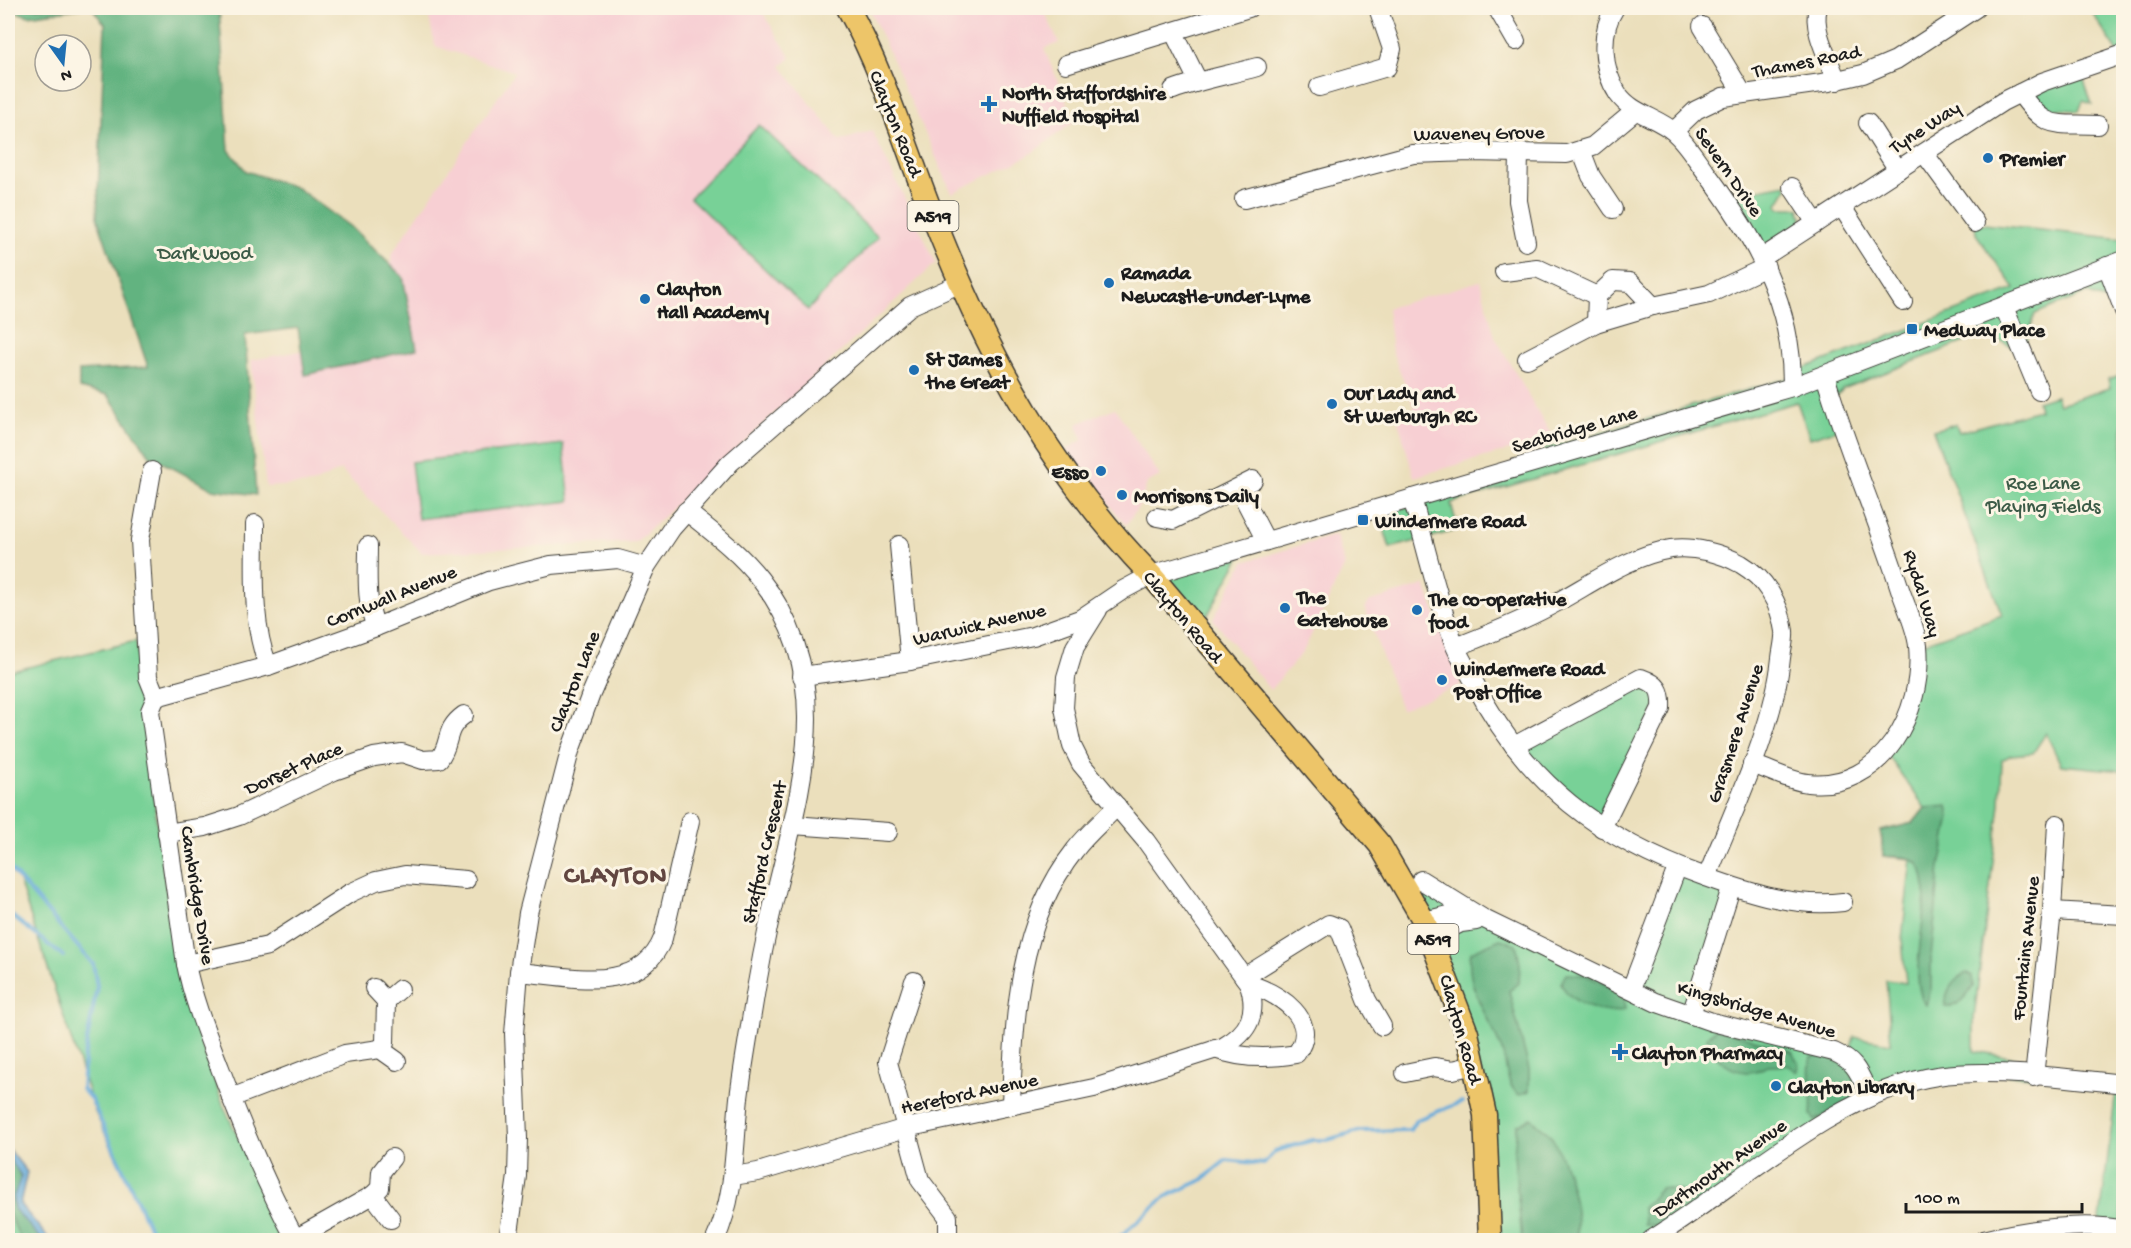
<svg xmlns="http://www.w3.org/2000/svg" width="2131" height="1248" viewBox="0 0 2131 1248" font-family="'Gochi Hand',sans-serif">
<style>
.built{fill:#f7cfd3}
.green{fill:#78d197;stroke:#4a765a;stroke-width:1.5}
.forest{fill:#62b380;stroke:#3f684e;stroke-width:1.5}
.water{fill:#65aada;stroke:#40637b;stroke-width:1.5}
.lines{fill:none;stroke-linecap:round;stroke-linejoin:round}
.stream{stroke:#65aada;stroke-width:4}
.minor-casing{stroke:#3b3934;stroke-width:20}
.major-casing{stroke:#3b3934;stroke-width:25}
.minor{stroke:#fff;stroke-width:18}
.major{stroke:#edc569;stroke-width:22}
.poi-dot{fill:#1f6fb2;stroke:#fcf5e5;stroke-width:2}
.labels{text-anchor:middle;stroke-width:6;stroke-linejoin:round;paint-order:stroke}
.shield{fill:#fcf5e5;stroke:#5f5d58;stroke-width:1.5}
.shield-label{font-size:18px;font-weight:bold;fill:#1c1c1c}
.street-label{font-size:20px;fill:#1c1c1c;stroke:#fcf5e5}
.poi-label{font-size:20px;font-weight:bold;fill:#1c1c1c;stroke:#fcf5e5;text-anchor:start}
.park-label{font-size:20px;fill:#3c5b47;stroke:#fcf5e5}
.district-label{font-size:26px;font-weight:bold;letter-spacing:1.5px;fill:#624641;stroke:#fcf5e5}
</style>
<rect width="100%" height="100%" fill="#fcf5e5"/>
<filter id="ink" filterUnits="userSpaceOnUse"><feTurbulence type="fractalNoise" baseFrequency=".0167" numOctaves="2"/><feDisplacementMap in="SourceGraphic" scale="12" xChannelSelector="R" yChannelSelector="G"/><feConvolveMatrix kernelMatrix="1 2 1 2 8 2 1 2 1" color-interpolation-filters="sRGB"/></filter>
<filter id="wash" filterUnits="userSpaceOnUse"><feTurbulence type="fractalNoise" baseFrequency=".008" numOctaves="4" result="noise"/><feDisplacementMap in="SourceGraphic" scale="24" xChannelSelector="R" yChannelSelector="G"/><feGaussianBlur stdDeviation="1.35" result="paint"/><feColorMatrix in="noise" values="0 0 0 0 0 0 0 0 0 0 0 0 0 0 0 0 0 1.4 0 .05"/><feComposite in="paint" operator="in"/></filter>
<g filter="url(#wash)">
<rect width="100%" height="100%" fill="#ebdfbc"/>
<!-- built -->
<g class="built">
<polygon points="427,8 760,8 791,58 781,66 840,141 872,131 936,263 636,542 422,553 341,470 312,484 266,487 251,360 395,334 391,255 515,72 435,46"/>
<polygon points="869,8 1043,8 1059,43 1044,49 1075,121 1028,156 952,193"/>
<polygon points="1480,281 1495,337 1553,438 1414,477 1398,420 1415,410 1392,351 1387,308"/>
<polygon points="1115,408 1160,476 1147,483 1141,503 1126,525 1066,450 1082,440 1077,424"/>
<polygon points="1336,535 1345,565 1303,652 1270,690 1213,619 1244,562"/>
<polygon points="1425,585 1461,685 1401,709 1365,609 1369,602"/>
</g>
<!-- green -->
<g class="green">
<polygon points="2089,8 2123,8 2123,54 2120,55"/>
<polygon points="2080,69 2092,104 2083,101 2079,111 2048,108 2041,119 2020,93"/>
<polygon points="759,125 878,237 808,310 690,198"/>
<path d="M1786 184 1787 189 1778 204 1779 208H1799C1800 212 1802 215 1802 218 1802 234 1771 249 1758 242L1733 194Z"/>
<polygon points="1975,223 2123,239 2124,302 2117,306 2087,293 2035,314 2025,346 2017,350 1987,333 1843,389 1832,401 1842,428 1810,438 1797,402 1451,503 1458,530 1390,548 1380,516 1548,458 1543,449 1792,377 1802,369 2015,289 1976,234"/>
<polygon points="2123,374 2123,771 2061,765 2046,733 2033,753 2011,755 2002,760 2000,804 1974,1018 1974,1051 2035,1061 2034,1077 1988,1074 1893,1088 1651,1240 1494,1240 1485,1115 1406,890 1421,880 1631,989 1677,868 1731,888 1691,1016 1848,1058 1854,1037 1891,1043 1886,980 1906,983 1902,939 1911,859 1883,856 1881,831 1913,823 1925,808 1886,753 1899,734 1918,645 2002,615 1933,430 1956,424 1959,432 2039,410 2037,402 2056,396 2059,404 2110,388 2108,379"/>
<polygon points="563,444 570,501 418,519 411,462"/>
<polygon points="1246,547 1198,632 1151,575"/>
<polygon points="136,641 158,834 181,987 224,1107 286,1240 155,1240 95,1112 17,875 8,866 8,672"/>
<polygon points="1641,678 1662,694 1602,828 1514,746"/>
<polygon points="2117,1083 2124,1085 2122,1227 2099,1227"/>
<polygon points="8,1211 22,1240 8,1240"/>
</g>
<!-- forest -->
<g class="forest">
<polygon points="8,8 82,8 29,16 8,10"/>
<polygon points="92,8 219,8 229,150 246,171 297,188 352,228 403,277 417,349 305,375 298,328 245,335 256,495 212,489 150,456 108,395 79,388 79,371 148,367 97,217 105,24"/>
<path d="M1948 806 1950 816 1940 867 1931 957V989L1926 1005C1901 973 1946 873 1911 859 1904 856 1892 857 1883 856L1881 831 1913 823 1925 808Z"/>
<path d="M1500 939 1516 944 1520 964 1519 983 1509 991 1529 1069V1091L1519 1095C1505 1084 1507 1063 1501 1048 1489 1018 1464 985 1471 952Z"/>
<path d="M1967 973 1972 976 1973 987C1965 997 1959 1007 1946 1006 1944 992 1954 978 1967 973Z"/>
<path d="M1566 974 1585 975 1623 993 1625 1009C1605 1018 1568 1003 1561 983Z"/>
<path d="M1716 1028 1792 1051 1798 1063 1797 1072 1787 1065C1780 1067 1775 1065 1769 1066 1764 1067 1760 1070 1755 1071 1733 1076 1711 1058 1707 1037Z"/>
<path d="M1826 1055 1850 1068 1860 1095 1815 1121 1811 1115C1814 1095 1806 1076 1811 1057Z"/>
<path d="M1531 1118C1538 1125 1550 1132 1554 1141 1567 1166 1581 1213 1576 1240H1522L1514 1154 1517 1125Z"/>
<path d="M8 1156C36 1189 5 1188 14 1208 17 1214 37 1232 42 1240H21L8 1211Z"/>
<polygon points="1661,1188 1679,1190 1696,1200 1660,1225 1644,1225 1643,1208"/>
</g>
<!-- water -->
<polygon class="water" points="8,1148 27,1172 20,1204 50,1240 42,1240 14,1209 13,1198 21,1176 8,1156"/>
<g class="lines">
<!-- stream -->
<g class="stream">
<polyline points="8,866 93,964 97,986 84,1058 82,1089 91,1099 155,1240"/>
<polyline points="8,913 63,956"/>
<polyline points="1116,1240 1165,1197 1202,1180 1226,1160 1264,1164 1275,1151 1313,1140 1327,1140 1359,1131 1410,1130 1416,1120 1462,1102"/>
</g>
</g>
</g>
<g filter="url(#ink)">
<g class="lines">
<defs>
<g id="minor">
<polyline points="1497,8 1516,41"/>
<path d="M1615 8C1599 32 1602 70 1618 94 1632 114 1657 117 1674 132 1687 143 1697 161 1708 175 1756 240 1793 305 1792 387"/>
<path d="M1818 8C1811 29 1830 61 1837 81"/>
<polyline points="1702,26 1743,94"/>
<polyline points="1174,33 1198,81"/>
<polyline points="1066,64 1249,8"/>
<polyline points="1319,87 1387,67 1392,49 1378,8"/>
<path d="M1173 90C1200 80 1229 75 1257 67"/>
<path d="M2020 93C2046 131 2055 123 2098 125"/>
<polyline points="1868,123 1898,170"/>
<polyline points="1674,131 1696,110 1723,97 1829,82 1863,74 1896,60 1976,8"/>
<polyline points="1581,150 1591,176 1613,209"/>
<polyline points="1519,153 1518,201 1526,242"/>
<polyline points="1924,153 1975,223"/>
<polyline points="1792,187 1816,223"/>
<polyline points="1244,199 1413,154 1470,152 1567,154 1593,146 1635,111"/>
<polyline points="1842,207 1903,302"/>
<polyline points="1762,258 2002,102 2042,82 2124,54"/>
<polyline points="2107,266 2124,311"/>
<polyline points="1504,272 1537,268 1597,296"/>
<polyline points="2004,307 2039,391"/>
<polyline points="1596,323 1597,296 1613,281 1630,282 1653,306"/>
<polyline points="1527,359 1596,323 1653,306 1709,294 1766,267"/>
<path d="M152 471 140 540 148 677 156 697 150 711 186 964C193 1000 207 1034 220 1068 242 1127 266 1185 296 1240"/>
<polyline points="1239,489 1266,541"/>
<path d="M1412 498C1426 547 1437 598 1455 646 1460 658 1468 670 1474 682 1525 783 1601 840 1706 877 1750 893 1796 908 1843 902"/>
<path d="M686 511C712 532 739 552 760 579 836 675 803 781 777 888 766 933 757 980 750 1026 746 1050 742 1074 739 1098 734 1146 736 1196 715 1240"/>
<polyline points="1157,517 1173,520 1253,480"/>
<path d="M255 524C255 572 251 621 268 666"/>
<polyline points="899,545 910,661"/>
<path d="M368 546C368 574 365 601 376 627"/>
<path d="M1456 647C1487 635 1518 623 1548 607 1587 587 1627 556 1671 549 1694 546 1721 553 1741 564 1765 578 1780 603 1784 631 1785 639 1782 649 1781 658 1774 728 1733 811 1707 877"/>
<polyline points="802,676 910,661 1033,636 1080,619 1123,590 1151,575 1792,387 2124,260"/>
<polyline points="156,697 268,666 376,627 489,581 551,565 585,562 618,559 646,567"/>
<path d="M1514 746 1641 678C1658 684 1662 690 1661 708L1602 828"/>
<path d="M1752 764C1770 770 1790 781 1808 783 1882 791 1924 712 1918 646 1916 627 1905 605 1899 586 1876 515 1846 447 1825 375"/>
<polyline points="793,825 888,832"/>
<path d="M167 833 205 827 239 816 334 771 374 757 402 753 423 760 439 759C452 743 443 730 464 715"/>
<path d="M1421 880 1484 919 1655 1002 1712 1022 1834 1052C1858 1063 1859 1074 1870 1097"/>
<polyline points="2052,911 2124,915"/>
<polyline points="1424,921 1457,913 1475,917"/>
<polyline points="1432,937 1461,923 1476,921"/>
<polyline points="186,964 268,946 350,893 376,881 405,875 466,880"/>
<path d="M519 972C568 976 641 996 663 938L690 821"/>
<polyline points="1244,977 1329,924 1339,928 1367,1000 1382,1026"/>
<polyline points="914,981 888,1062 920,1180 948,1217 948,1240"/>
<polyline points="374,988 386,1001 385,1043 380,1049"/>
<polyline points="1631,989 1677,868"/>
<polyline points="386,1001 400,989"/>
<polyline points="1691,1015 1731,888"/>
<path d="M1215 1049C1242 1059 1268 1059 1296 1054 1322 1020 1279 994 1249 984"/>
<polyline points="1405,1073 1434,1067 1453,1070 1474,1065"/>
<polyline points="2034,1077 2052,911 2057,824"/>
<polyline points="231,1098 345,1054 380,1049 397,1061"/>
<path d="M1011 1105C1014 1017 1018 922 1075 850 1087 834 1103 821 1117 806"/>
<path d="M733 1176 758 1172 906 1128 1094 1088 1223 1047C1250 1032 1258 1013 1249 984L1146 841 1081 764 1072 746 1064 708 1066 677 1075 647 1098 610"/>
<polyline points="373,1195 391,1219"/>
<polyline points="295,1239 373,1195 380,1188 381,1172 392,1158"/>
<polyline points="508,1240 517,1176 518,1138 514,1034 519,972 528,913 570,751 591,694 646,567 672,528 730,463 910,306 961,283"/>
<path d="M1651 1240C1736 1187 1838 1091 1937 1076 1989 1068 2070 1078 2124 1084"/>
<path d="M1984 1240C2022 1230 2085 1221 2124 1230"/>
</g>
<path id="major" d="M848 8C888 81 910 162 942 239 994 367 1054 474 1151 575L1380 845 1424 921 1467 1033 1485 1115 1490 1240"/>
</defs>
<!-- minor casing -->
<use href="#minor" class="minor-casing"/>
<!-- major casing -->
<use href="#major" class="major-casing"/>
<!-- minor -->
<use href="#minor" class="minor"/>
<!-- major -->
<use href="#major" class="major"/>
</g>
</g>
<!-- markers -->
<g class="poi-dot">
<path d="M986 95h6v6h6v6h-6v6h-6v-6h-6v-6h6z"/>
<circle cx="1988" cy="158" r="6"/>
<circle cx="1109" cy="283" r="6"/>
<circle cx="645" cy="299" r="6"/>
<rect x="1906" y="323" width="12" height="12" rx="3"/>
<circle cx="914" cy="370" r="6"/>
<circle cx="1332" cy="404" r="6"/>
<circle cx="1101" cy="471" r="6"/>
<circle cx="1122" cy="495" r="6"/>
<rect x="1357" y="514" width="12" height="12" rx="3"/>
<circle cx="1285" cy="608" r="6"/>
<circle cx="1417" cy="610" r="6"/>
<circle cx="1442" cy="680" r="6"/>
<path d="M1617 1043h6v6h6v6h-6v6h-6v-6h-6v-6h6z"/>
<circle cx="1776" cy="1086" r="6"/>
</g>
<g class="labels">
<!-- shield labels -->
<g class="shield">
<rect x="907.5" y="201" width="51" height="30" rx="4.5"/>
<rect x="1407.5" y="924" width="51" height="30" rx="4.5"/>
</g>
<g class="shield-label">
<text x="933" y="222">A519</text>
<text x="1433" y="945">A519</text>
</g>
<!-- street labels -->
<g class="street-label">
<text transform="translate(1806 60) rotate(-11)" y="7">Thames Road</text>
<text transform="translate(897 123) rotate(68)" y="7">Clayton Road</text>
<text transform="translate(1924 126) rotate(-33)" y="7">Tyne Way</text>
<text transform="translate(1479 132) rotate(-1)" y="7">Waveney Grove</text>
<text transform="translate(1730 171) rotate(55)" y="7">Severn Drive</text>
<text transform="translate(1574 428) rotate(-16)" y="7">Seabridge Lane</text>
<text transform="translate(1924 593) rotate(73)" y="7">Rydal Way</text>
<text transform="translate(391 595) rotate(-22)" y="7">Cornwall Avenue</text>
<text transform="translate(1184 616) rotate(50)" y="7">Clayton Road</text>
<text transform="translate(979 623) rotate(-13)" y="7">Warwick Avenue</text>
<text transform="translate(573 681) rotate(-68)" y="7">Clayton Lane</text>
<text transform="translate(1734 733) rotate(-72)" y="7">Grasmere Avenue</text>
<text transform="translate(293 767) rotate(-24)" y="7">Dorset Place</text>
<text transform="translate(763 852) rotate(-77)" y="7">Stafford Crescent</text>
<text transform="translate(199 895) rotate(81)" y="7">Cambridge Drive</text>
<text transform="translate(2024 948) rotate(-84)" y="7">Fountains Avenue</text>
<text transform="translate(1757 1008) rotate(16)" y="7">Kingsbridge Avenue</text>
<text transform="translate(1462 1029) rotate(74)" y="7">Clayton Road</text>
<text transform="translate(969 1092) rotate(-12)" y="7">Hereford Avenue</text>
<text transform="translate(1719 1167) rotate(-35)" y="7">Dartmouth Avenue</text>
</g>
<!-- poi labels -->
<g class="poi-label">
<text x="1002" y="99">North Staffordshire<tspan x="1002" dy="23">Nuffield Hospital</tspan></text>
<text x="2000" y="165">Premier</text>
<text x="1121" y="279">Ramada<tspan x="1121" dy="23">Newcastle-under-Lyme</tspan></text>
<text x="657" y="295">Clayton<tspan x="657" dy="23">Hall Academy</tspan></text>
<text x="1924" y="336">Medway Place</text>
<text x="926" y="365">St James<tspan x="926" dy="23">the Great</tspan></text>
<text x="1344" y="399">Our Lady and<tspan x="1344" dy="23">St Werburgh RC</tspan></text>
<text x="1089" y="478" text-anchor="end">Esso</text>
<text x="1134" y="502">Morrisons Daily</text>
<text x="1375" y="527">Windermere Road</text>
<text x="1297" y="603">The<tspan x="1297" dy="23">Gatehouse</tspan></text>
<text x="1429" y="605">The co-operative<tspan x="1429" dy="23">food</tspan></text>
<text x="1454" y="675">Windermere Road<tspan x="1454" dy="23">Post Office</tspan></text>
<text x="1632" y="1059">Clayton Pharmacy</text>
<text x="1788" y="1093">Clayton Library</text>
</g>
<!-- park labels -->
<g class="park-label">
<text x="205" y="259">Dark Wood</text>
<text x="2043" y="489">Roe Lane<tspan x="2043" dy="23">Playing Fields</tspan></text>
</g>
<!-- district labels -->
<g class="district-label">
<text x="616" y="882">CLAYTON</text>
</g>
</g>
<!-- margin -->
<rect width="2131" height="1248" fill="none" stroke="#fcf5e5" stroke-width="30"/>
<!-- north arrow -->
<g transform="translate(63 63) rotate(165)"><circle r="28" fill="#fcf5e5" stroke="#a29e95" stroke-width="1.5"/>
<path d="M0-4.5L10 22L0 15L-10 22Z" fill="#1f6fb2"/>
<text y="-9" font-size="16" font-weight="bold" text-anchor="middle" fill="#1c1c1c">N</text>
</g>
<!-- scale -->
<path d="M1906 1203v9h176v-9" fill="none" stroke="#1c1c1c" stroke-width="3"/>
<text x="1915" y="1203" font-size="18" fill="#1c1c1c" stroke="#fcf5e5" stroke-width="4.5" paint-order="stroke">100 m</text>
</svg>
